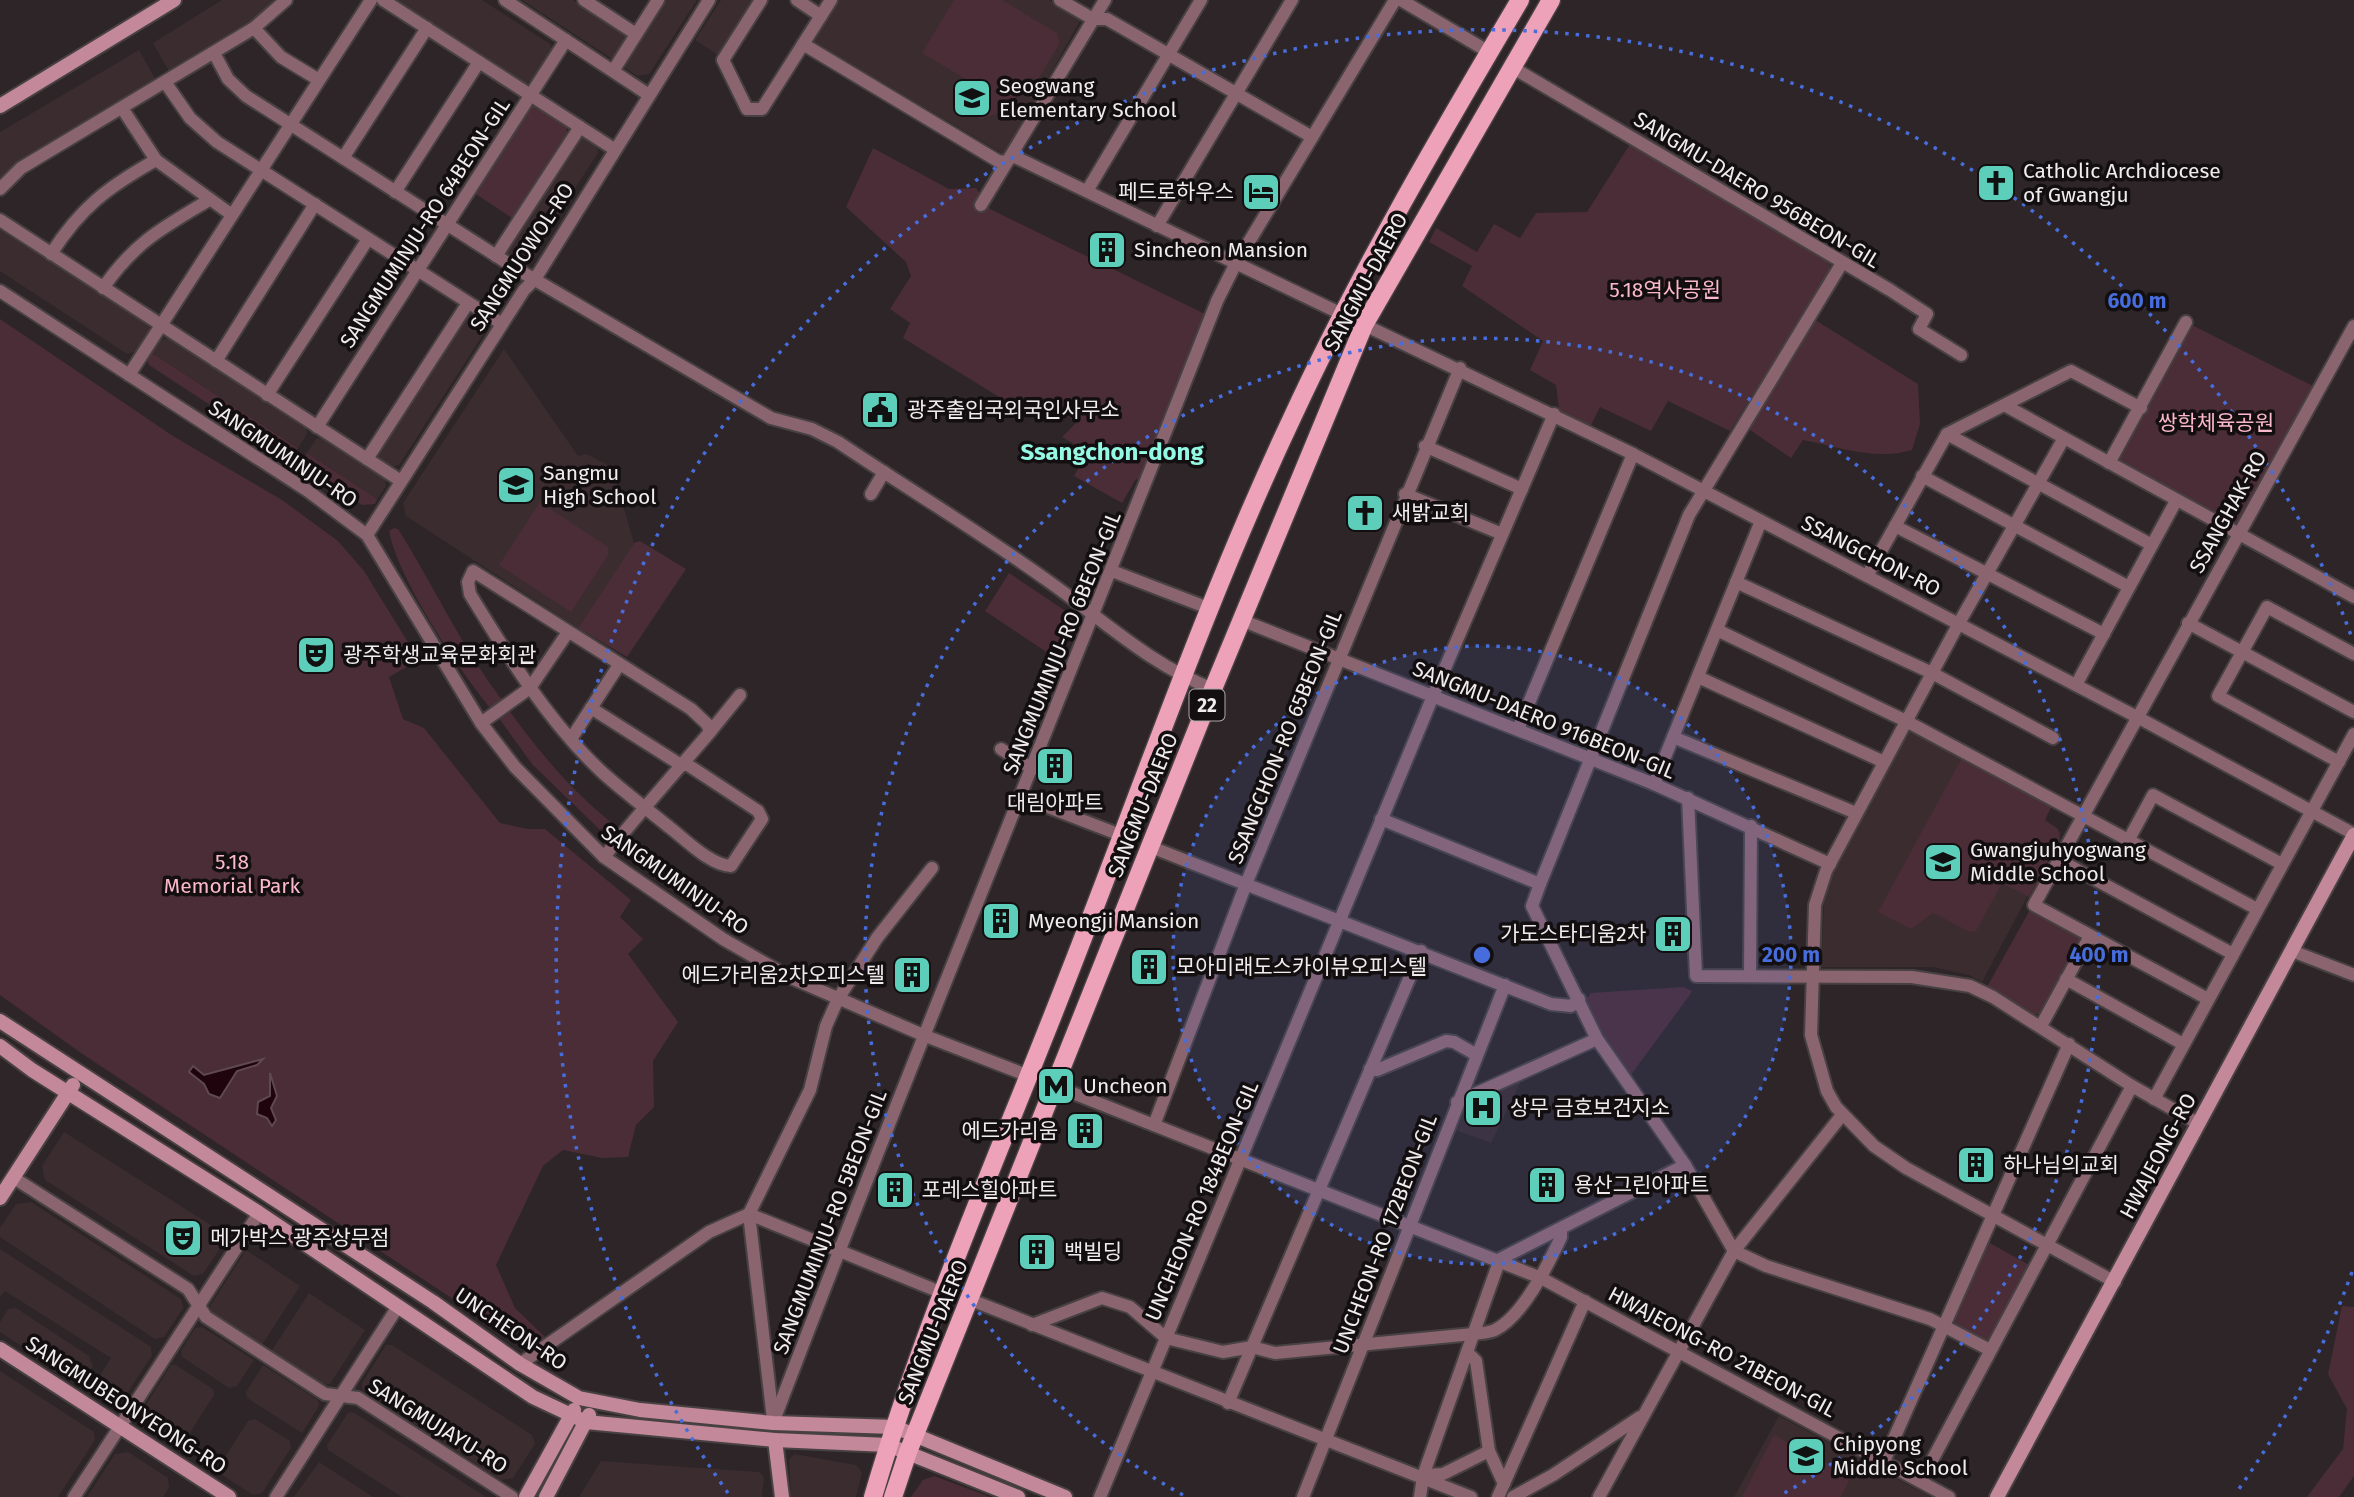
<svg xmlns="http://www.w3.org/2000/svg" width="2354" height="1497" viewBox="0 0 2354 1497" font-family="'Fira Sans','Noto Sans KR',sans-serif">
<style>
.built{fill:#3b2c30}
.green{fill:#4b2d37}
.water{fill:#1f040e;stroke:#5e4951;stroke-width:2}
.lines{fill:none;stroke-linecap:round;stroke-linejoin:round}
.street-casing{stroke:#484143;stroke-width:16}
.secondary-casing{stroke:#484143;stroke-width:18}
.primary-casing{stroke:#484143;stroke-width:21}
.street{stroke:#8a6570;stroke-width:12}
.secondary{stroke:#c38899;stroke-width:14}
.primary{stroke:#eea2b9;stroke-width:18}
.ring{fill:none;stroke:#476ddc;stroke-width:3.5;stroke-dasharray:3.5 7}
.labels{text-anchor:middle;stroke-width:7;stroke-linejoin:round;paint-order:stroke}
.shield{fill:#130f10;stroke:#aea9aa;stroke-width:2}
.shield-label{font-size:19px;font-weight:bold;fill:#f0ebec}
.poi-label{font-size:21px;fill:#f0ebec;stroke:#130f10;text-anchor:start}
.street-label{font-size:21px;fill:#f0ebec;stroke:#130f10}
.park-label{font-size:21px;fill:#fbb8cb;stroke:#130f10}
.quarter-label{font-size:24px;font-weight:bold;fill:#93f8e4;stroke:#130f10}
.centre{fill:#476ddc;stroke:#130f10;stroke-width:3.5}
.ring-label{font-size:21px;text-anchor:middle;font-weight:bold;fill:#476ddc;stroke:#130f10;stroke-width:7;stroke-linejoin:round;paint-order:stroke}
</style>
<rect width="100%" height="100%" fill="#2d2527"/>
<!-- built -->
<g class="built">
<polygon points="222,0 281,0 252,22 170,73 153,43"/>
<polygon points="394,0 482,0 550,44 552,50 531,82 521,84"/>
<polygon points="522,0 573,0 629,36 614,60"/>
<polygon points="664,0 697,0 649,74 637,76 621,65"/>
<polygon points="721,0 754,0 718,55 695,40"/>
<polygon points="835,0 1049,0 1081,19 1005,155 811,40"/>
<polygon points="139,50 157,82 24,161 0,180 0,132"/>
<polygon points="583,135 597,144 598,153 528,260 519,262 506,253 505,246 577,136"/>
<polygon points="0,227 148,324 150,332 137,351 127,354 0,271"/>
<polygon points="472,314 485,323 486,330 399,465 390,467 377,459 376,454 464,317"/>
<polygon points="169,338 306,428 307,434 298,448 152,353 160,340"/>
<polygon points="504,349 578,456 586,454 612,467 634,543 578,628 406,516 403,503"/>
<polygon points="323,437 384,476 386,486 377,499 307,453 316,439"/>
<polygon points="1909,727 2052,805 2045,820 2061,833 1982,982 1969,975 1933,967 1821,967 1824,904 1831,876"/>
<polygon points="1526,1071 1491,1143 1450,1128 1458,1106"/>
<polygon points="64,1132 228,1236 203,1274 194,1276 45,1180 42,1166"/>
<polygon points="31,1202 181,1299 183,1308 164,1337 155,1339 0,1237 0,1228 16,1204"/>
<polygon points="0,1249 151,1347 152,1355 122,1401 112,1403 95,1393 93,1387 111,1358 5,1291 0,1297"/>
<polygon points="246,1250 300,1286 262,1345 211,1312 210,1306"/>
<polygon points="309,1293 365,1330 330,1384 322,1385 271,1352"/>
<polygon points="16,1308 89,1356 93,1366 83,1381 77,1382 0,1332 0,1322 8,1309"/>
<polygon points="202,1327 254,1360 237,1386 229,1388 182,1357 181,1351 195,1328"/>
<polygon points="386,1345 392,1345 532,1435 535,1444 513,1478 501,1480 362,1389 362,1383"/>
<polygon points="171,1365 176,1365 213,1389 214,1395 180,1448 142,1423 140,1414"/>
<polygon points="263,1365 318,1400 319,1406 302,1433 247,1398 246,1392"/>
<polygon points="0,1371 94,1432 95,1440 58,1497 0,1497"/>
<polygon points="353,1412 486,1497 402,1497 328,1450 327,1445 348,1413"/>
<polygon points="1779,1416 1931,1497 1734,1497"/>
<polygon points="255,1419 290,1441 291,1448 262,1493 253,1495 216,1471 248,1421"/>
<polygon points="128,1452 168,1478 169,1488 163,1497 87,1497 115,1454"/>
<polygon points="794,1454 856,1465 862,1473 856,1497 791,1497 789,1460"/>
<polygon points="601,1461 759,1472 764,1477 762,1497 579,1497"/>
<polygon points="319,1462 373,1497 294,1497"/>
</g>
<!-- green -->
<g class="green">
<polygon points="954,0 1002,0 1057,33 1060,43 1037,81 1031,77 1003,112 980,119 959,106 972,83 922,53"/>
<polygon points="536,105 566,123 567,133 512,218 473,192 527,108"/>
<path d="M1632 141 1830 262V271L1804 313 1918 384 1920 424 1912 450C1877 461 1838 447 1803 440L1791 458 1747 428 1763 400 1753 394 1730 431 1668 401 1651 431 1600 407 1590 427 1559 410 1556 385 1530 370 1543 341 1462 286 1472 266 1429 242 1436 228 1477 252 1494 224 1520 238 1536 213 1587 212Z"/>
<polygon points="873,148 949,189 976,188 990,209 1207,315 1142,481 1136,479 1122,503 1074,476 1088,452 1062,437 1077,422 1034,397 1019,409 903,338 910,323 890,309 911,276 906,262 846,207"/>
<polygon points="0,319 173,436 282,500 338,541 364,571 419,660 389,677 403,719 424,728 500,823 528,829 545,829 631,900 620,917 643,939 628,954 678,1022 653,1061 654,1107 636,1125 628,1157 602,1158 563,1150 543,1166 496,1265 515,1308 546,1338 530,1350 81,1053 0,995"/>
<polygon points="2186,322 2319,389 2237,535 2109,463"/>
<polygon points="152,353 298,448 291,458 149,365 147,360"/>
<polygon points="307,453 377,499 375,504 362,505 300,464"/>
<polygon points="540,502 608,547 608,555 571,612 499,565"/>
<path d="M394 528 398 529C434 586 461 646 502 700L491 709C459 670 398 579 389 531Z"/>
<polygon points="640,541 686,569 627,657 578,628 634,543"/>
<polygon points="1009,573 1073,616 1060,661 985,611"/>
<path d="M508 709C539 752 571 790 612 823L608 829H599L532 764 498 717Z"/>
<polygon points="1963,756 2052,805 2045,820 2058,829 2060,839 2029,897 2002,883 1976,931 1970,932 1933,913 1911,929 1878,912"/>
<polygon points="2031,908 2083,936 2084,942 2044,1013 2032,1015 1987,987"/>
<polygon points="1683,987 1692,991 1689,996 1630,1076 1603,1041 1585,1001 1591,993"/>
<polygon points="1988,1242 2031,1266 1991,1339 1986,1341 1955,1324 1953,1317"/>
<polygon points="2342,1306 2354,1307 2354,1476 2339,1497 2307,1497 2343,1449 2347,1409 2328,1374"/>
<polygon points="1774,1435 1851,1476 1841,1497 1742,1497"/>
<polygon points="934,1476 990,1497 911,1497 923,1480"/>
</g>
<!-- water -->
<g class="water">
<polygon points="263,1059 257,1065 237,1071 220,1098 209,1094 204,1084 189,1072 193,1066 204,1075"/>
<polygon points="270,1073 277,1096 271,1108 276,1120 272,1126 267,1118 257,1114 258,1102 270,1096"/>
</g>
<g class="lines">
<defs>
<g id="street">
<polyline points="383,0 614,149"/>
<polyline points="505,0 649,95"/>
<polyline points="584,0 636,34"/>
<polyline points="761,0 723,60 747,109 762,109 831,0"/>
<polyline points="797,0 821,16"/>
<polyline points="1060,0 1093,19 1107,19 1312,137"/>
<polyline points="1401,0 1489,52"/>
<polyline points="254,28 281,57 319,80"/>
<polyline points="803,44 998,161 1006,162 1013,156 1633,454 2137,717 2354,834"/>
<path d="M214 53 228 79 246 96 520 271 771 418 812 429 838 442C908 489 980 532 1048 581 1102 619 1150 665 1213 689"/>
<polyline points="1510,66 1890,290 1927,314 1919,329 1961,355"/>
<polyline points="613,71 658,0"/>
<polyline points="165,82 190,118 217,142 502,324"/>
<polyline points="122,108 156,160 232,215"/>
<polyline points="343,158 427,28"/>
<polyline points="0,189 21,168 254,28 286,0"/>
<polyline points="1087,191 1201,0"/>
<polyline points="395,192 479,62"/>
<polyline points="981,205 1105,0"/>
<polyline points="0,220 401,481"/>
<polyline points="1157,226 1292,0"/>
<path d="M51 254C81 207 108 187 156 160"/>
<polyline points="496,256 580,127"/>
<path d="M103 288C135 242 162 228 209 200"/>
<polyline points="0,291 308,491 367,535 481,723 515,767 604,857 723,939 789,977 923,1035 1029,1076"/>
<polyline points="216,361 315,204"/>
<polyline points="129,375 371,0"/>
<polyline points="267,395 368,239"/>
<polyline points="2006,406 2354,597"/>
<polyline points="317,427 566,40"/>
<polyline points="1947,434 2152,545"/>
<polyline points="2064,438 1959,623 1826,871 1815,905 1811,1035 1827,1091 1836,1107 1874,1146 1906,1168 2115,1282"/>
<polyline points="1425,446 1522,489"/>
<polyline points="367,459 468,303"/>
<polyline points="2109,463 2186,322"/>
<polyline points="1922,476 2129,587"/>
<polyline points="871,494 884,472"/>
<polyline points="1405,494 1502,534"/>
<polyline points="1895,526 2104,634"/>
<polyline points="367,535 524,290 535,279 709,0"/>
<polyline points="1112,571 1211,609"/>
<polyline points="1867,576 1947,434 2071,371 2141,408"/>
<polyline points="1736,582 1932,673 2053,738"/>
<polyline points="1241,620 1654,784 1830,864"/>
<polyline points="2188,623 2354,712"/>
<polyline points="1717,630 1906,721 2257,909"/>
<polyline points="1698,677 1884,762"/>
<polyline points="2076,685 2176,501"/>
<path d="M591 708 681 765H688L758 811 762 819 731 866C710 865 686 840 669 827 647 809 624 792 603 773 549 723 508 656 470 594L468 582 473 571 691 709 707 724 710 732C674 774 638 814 604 857"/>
<polyline points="481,723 530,688 568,632"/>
<polyline points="1518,729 1633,454"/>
<polyline points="710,732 740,695"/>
<polyline points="1673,737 1856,813"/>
<polyline points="571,739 619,665"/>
<polyline points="1001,749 1033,769"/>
<polyline points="2339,762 2218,696 2267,607 2354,654"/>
<polyline points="1654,784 1761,521"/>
<polyline points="1022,797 1123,836"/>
<polyline points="1688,798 1696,976 1912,977 1970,986 1993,997 2132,1086 2199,1124"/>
<polyline points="1381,819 1540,884 1689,515 1842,263"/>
<polyline points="2128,841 2153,795 2282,864"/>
<polyline points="1151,847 1551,1004 1571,1006 1579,999"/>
<polyline points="2059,860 2233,954"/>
<polyline points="1540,884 1532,906 1597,1039 1685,1165 1734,1251 1766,1266 1930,1319 1990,1350"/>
<polyline points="2292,951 2354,975"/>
<polyline points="1750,976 1751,826"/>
<polyline points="2066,979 2183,1044"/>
<polyline points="2208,999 2034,905 2354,326"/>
<polyline points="2041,1026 2090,936"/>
<polyline points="1370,1069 1377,1070 1446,1041 1454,1042 1475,1054"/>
<polyline points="1055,1086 1541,1278 1949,1497"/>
<polyline points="2154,1099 2354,734"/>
<polyline points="1457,1102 1597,1039"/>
<polyline points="1154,1125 1246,884 1460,368"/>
<polyline points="14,1178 188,1289 206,1317 325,1394 358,1398 512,1497"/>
<polyline points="971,1300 1471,1497"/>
<path d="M1032 1325 1102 1298 1130 1307 1166 1338 1223 1352 1252 1347 1275 1353 1473 1334C1480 1333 1489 1333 1495 1330 1523 1316 1548 1265 1561 1237V1230"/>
<polyline points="1467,1352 1476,1361 1489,1451 1504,1484"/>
<polyline points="520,1364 709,1232 749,1214 945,1294"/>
<polyline points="1228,1403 1421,951"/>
<polyline points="773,1419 749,1214 810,1090 826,1026 838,999 877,938 932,868"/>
<path d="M773 1423C916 1047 1071 675 1217 301L1235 265 1395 0"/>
<polyline points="1884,1461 2069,1044"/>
<polyline points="1427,1475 1443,1474 1489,1451"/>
<polyline points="1921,1481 2132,1086"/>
<polyline points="74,1497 259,1213"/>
<polyline points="276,1497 397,1308"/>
<polyline points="1100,1497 1433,696 1554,414"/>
<polyline points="1303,1497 1505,985"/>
<polyline points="1420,1497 1423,1476 1500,1259 1685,1165"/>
<polyline points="1498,1497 1585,1301"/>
<polyline points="1513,1497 1553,1475 1640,1417"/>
<polyline points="1599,1497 1734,1251 1842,1115"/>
</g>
<g id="secondary">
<polyline points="0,106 174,0"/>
<polyline points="0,1021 433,1302 520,1364 579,1398 640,1410 773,1423 895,1427 1065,1497"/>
<polyline points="0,1046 32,1070 259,1213 533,1397 586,1422 775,1440 888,1445 1018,1497"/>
<polyline points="0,1198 73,1085"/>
<polyline points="0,1349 229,1497"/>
<polyline points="775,1440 782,1497"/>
<polyline points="526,1497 574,1410"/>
<polyline points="546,1497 589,1415"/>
<polyline points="1997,1497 2354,835"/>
</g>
<g id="primary">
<path d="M873 1497C925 1319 1002 1147 1069 974 1142 788 1207 598 1292 418 1359 273 1439 137 1520 0"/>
<polyline points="893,1497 908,1452 1213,689 1364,325 1551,0"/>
</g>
</defs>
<!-- street casing -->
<use href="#street" class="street-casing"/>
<!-- secondary casing -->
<use href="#secondary" class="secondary-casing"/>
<!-- primary casing -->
<use href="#primary" class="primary-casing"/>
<!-- street -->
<use href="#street" class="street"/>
<!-- secondary -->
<use href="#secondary" class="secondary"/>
<!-- primary -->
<use href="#primary" class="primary"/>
</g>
<!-- distance rings -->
<circle cx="1482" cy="955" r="309" fill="#476ddc" fill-opacity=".12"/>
<g class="ring">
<circle cx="1482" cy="955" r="309"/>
<path d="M1183 1495A617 617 0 1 1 1781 1495"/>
<path d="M2352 1272A926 926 0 0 1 2236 1493M728 1493A926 926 0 1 1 2352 638"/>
</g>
<!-- icons -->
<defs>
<symbol id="school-square" viewBox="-11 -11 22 22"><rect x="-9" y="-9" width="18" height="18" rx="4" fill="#5cceba" stroke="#130f10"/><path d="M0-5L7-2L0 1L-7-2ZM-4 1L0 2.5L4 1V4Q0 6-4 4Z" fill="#111"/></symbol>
<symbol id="church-square" viewBox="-11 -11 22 22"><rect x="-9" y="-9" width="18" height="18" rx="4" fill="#5cceba" stroke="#130f10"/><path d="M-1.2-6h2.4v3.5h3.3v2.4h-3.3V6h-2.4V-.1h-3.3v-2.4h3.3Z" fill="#111"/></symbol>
<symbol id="hotel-square" viewBox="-11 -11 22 22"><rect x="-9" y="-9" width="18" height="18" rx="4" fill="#5cceba" stroke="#130f10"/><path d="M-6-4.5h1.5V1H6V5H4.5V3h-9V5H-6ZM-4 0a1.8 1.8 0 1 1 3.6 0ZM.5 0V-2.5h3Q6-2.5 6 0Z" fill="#111"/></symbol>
<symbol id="building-square" viewBox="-11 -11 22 22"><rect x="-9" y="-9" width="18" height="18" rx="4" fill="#5cceba" stroke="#130f10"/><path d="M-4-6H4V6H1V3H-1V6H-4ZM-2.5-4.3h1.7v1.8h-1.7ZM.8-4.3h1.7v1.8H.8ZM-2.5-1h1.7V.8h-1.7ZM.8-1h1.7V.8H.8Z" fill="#111"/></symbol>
<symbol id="civic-square" viewBox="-11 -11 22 22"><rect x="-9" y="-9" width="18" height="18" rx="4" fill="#5cceba" stroke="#130f10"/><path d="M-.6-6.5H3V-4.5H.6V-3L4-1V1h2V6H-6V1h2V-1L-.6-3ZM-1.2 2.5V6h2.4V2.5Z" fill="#111"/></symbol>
<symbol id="theatre-square" viewBox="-11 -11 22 22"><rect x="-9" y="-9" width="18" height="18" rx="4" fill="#5cceba" stroke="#130f10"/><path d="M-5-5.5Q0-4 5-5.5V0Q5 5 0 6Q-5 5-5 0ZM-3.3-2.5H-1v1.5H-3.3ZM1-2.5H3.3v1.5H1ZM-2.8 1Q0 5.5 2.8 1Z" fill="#111"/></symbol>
<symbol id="metro-square" viewBox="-11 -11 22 22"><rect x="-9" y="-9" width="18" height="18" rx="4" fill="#5cceba" stroke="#130f10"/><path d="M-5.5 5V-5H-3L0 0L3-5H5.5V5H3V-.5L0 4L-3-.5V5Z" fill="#111"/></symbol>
<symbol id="hospital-square" viewBox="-11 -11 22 22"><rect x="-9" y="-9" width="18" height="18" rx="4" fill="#5cceba" stroke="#130f10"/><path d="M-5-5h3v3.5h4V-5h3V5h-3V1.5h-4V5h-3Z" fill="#111"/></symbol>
</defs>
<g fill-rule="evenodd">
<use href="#school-square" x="950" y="76" width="44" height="44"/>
<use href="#church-square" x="1974" y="161" width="44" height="44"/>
<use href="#hotel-square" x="1239" y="170" width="44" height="44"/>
<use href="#building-square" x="1085" y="228" width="44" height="44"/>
<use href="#civic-square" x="858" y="388" width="44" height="44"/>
<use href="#school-square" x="494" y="463" width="44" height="44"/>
<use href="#church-square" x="1343" y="491" width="44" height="44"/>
<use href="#theatre-square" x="294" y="633" width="44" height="44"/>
<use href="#building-square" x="1033" y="744" width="44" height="44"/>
<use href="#school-square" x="1921" y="840" width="44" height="44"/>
<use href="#building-square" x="979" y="899" width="44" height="44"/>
<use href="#building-square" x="1651" y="912" width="44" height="44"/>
<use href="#building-square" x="1127" y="945" width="44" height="44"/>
<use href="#building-square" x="890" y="953" width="44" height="44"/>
<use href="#metro-square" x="1034" y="1064" width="44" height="44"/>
<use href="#hospital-square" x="1461" y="1086" width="44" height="44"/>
<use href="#building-square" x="1063" y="1109" width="44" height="44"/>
<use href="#building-square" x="1954" y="1143" width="44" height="44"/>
<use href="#building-square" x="1525" y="1163" width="44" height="44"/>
<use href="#building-square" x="873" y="1168" width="44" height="44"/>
<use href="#theatre-square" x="161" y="1216" width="44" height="44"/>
<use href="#building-square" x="1015" y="1230" width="44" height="44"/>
<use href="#school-square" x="1784" y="1434" width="44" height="44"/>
</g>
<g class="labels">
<!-- shield labels -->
<rect class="shield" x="1189.5" y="689.5" width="35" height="31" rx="5"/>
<g class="shield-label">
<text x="1207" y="712">22</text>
</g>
<!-- poi labels -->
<g class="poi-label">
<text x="999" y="93">Seogwang<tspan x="999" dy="24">Elementary School</tspan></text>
<text x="2023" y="178">Catholic Archdiocese<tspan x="2023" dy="24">of Gwangju</tspan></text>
<text x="1234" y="199" text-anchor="end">페드로하우스</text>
<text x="1134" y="257">Sincheon Mansion</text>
<text x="907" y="417">광주출입국외국인사무소</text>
<text x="543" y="480">Sangmu<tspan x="543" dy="24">High School</tspan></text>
<text x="1392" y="520">새밝교회</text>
<text x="343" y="662">광주학생교육문화회관</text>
<text x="1055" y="810" text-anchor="middle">대림아파트</text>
<text x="1970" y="857">Gwangjuhyogwang<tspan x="1970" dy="24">Middle School</tspan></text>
<text x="1028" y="928">Myeongji Mansion</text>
<text x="1646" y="941" text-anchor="end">가도스타디움2차</text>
<text x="1176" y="974">모아미래도스카이뷰오피스텔</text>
<text x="885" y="982" text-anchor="end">에드가리움2차오피스텔</text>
<text x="1083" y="1093">Uncheon</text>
<text x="1510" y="1115">상무 금호보건지소</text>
<text x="1058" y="1138" text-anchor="end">에드가리움</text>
<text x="2003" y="1172">하나님의교회</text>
<text x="1574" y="1192">용산그린아파트</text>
<text x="922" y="1197">포레스힐아파트</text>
<text x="210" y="1245">메가박스 광주상무점</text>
<text x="1064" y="1259">백빌딩</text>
<text x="1833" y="1451">Chipyong<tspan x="1833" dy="24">Middle School</tspan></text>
</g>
<!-- street labels -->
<g class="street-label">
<text transform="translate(1757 190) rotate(31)" y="7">SANGMU-DAERO 956BEON-GIL</text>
<text transform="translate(425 223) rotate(-57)" y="7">SANGMUMINJU-RO 64BEON-GIL</text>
<text transform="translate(522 257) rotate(-57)" y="7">SANGMUOWOL-RO</text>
<text transform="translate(1366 282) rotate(-62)" y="7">SANGMU-DAERO</text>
<text transform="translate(283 454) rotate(34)" y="7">SANGMUMINJU-RO</text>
<text transform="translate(2228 512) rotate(-61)" y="7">SSANGHAK-RO</text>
<text transform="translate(1871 556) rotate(27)" y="7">SSANGCHON-RO</text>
<text transform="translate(1062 643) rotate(-68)" y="7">SANGMUMINJU-RO 6BEON-GIL</text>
<text transform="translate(1544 720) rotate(22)" y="7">SANGMU-DAERO 916BEON-GIL</text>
<text transform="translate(1285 737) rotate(-68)" y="7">SSANGCHON-RO 65BEON-GIL</text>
<text transform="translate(1143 805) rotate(-68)" y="7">SANGMU-DAERO</text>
<text transform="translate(675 880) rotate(35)" y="7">SANGMUMINJU-RO</text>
<text transform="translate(2158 1156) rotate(-62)" y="7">HWAJEONG-RO</text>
<text transform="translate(1202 1201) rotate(-67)" y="7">UNCHEON-RO 184BEON-GIL</text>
<text transform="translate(830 1222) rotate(-69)" y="7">SANGMUMINJU-RO 5BEON-GIL</text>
<text transform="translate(1385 1234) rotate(-69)" y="7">UNCHEON-RO 172BEON-GIL</text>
<text transform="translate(511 1329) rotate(34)" y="7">UNCHEON-RO</text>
<text transform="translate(933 1332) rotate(-68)" y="7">SANGMU-DAERO</text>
<text transform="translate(1722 1352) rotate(28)" y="7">HWAJEONG-RO 21BEON-GIL</text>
<text transform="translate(126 1405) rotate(33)" y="7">SANGMUBEONYEONG-RO</text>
<text transform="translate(438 1426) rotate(32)" y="7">SANGMUJAYU-RO</text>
</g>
<!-- park labels -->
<g class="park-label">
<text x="1665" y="297">5.18역사공원</text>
<text x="2216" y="430">쌍학체육공원</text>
<text x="232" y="869">5.18<tspan x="232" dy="24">Memorial Park</tspan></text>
</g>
<!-- quarter labels -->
<g class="quarter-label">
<text x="1112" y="460">Ssangchon-dong</text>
</g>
</g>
<circle cx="1482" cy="955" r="10" class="centre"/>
<g class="ring-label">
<text x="2137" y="308">600 m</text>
<text x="1791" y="962">200 m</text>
<text x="2099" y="962">400 m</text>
</g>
</svg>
